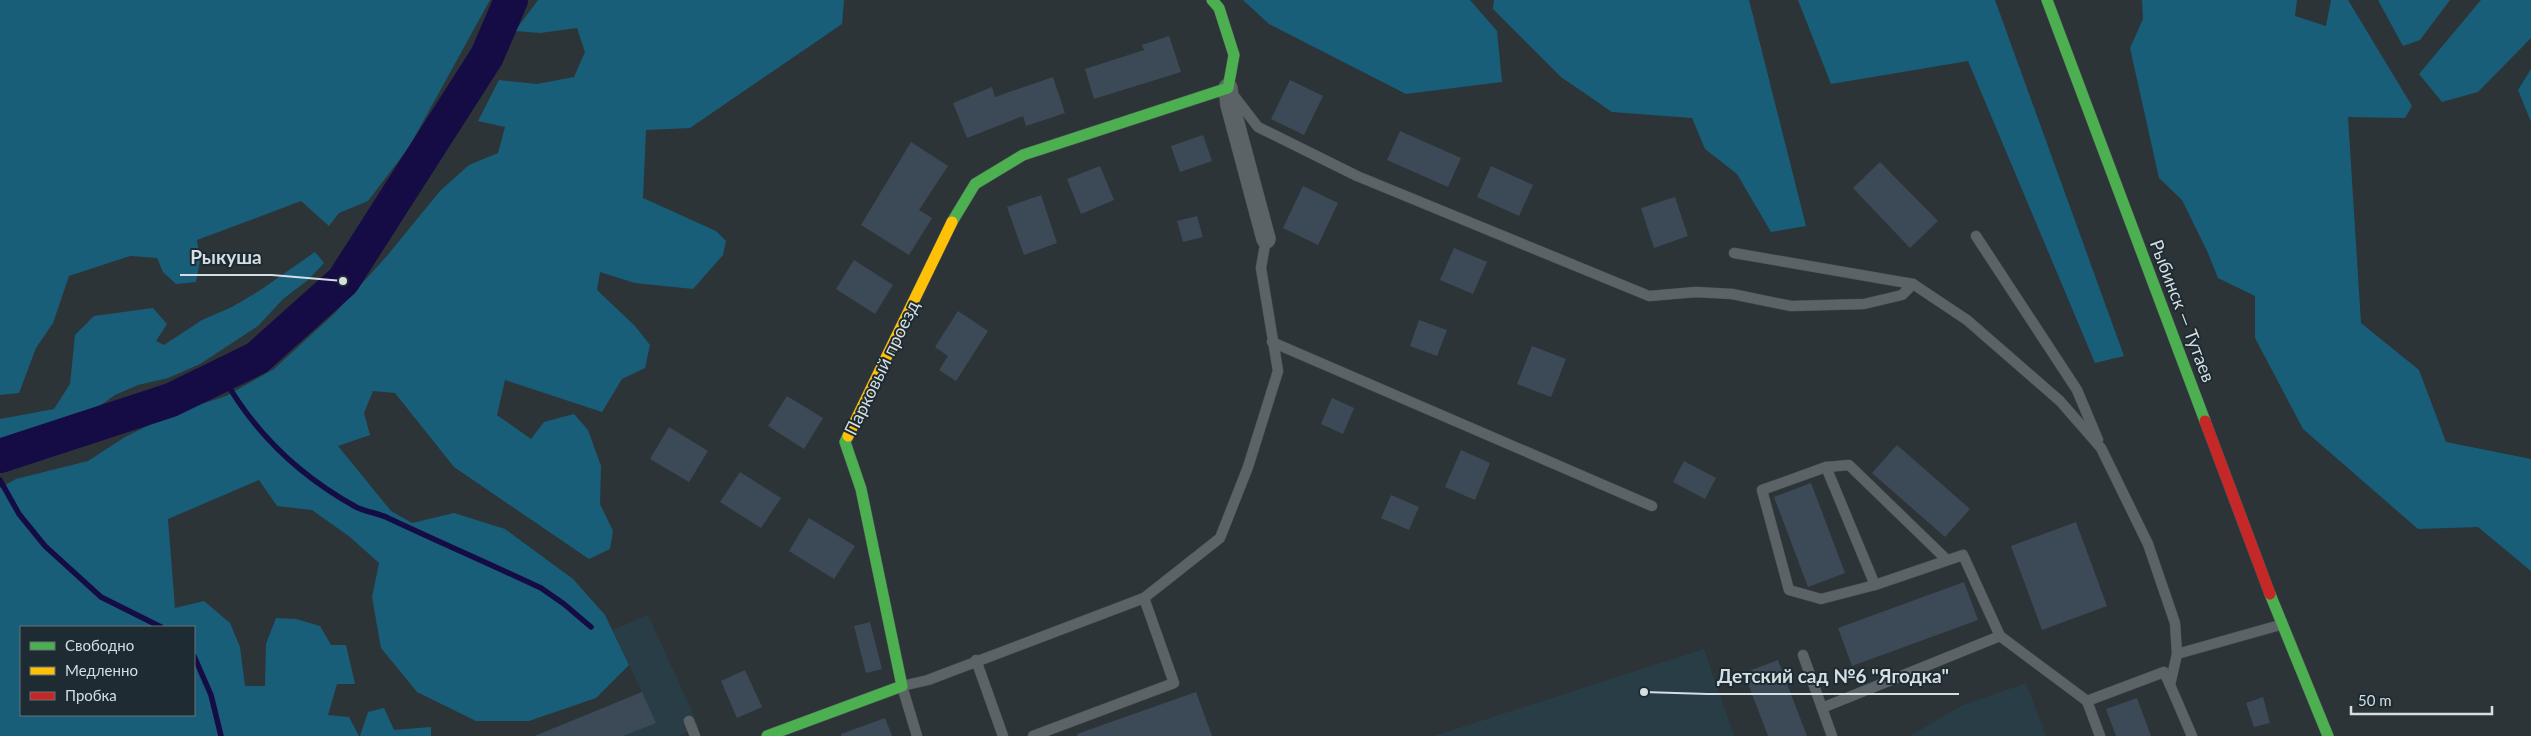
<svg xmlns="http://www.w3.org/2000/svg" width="2531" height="736" viewBox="0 0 2531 736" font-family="Lato,sans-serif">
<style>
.built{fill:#293d46}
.forest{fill:#185e79;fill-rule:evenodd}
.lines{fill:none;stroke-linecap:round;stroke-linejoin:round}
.stream{stroke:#150b45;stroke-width:5.5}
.river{stroke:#150b45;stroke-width:34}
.building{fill:#3c4957}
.lane-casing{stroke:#4b5255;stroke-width:11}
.street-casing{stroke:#4b5255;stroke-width:20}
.fast-casing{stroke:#4b5255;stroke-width:12}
.slow-casing{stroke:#4b5255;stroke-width:12}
.jam-casing{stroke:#4b5255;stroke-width:12}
.lane{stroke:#5c6366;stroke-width:10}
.street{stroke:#5c6366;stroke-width:19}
.fast{stroke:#4caf50;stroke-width:11}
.slow{stroke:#ffc107;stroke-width:11}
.jam{stroke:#c62828;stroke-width:11}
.labels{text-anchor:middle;stroke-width:4;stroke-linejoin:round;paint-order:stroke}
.street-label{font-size:18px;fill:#d5dee2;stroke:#1e2b32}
.leader{fill:none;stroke:#d5dee2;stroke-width:2}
.callout-dot{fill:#d5dee2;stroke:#1e2b32;stroke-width:2}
.callout-label{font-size:19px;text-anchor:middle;font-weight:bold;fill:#d5dee2;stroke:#1e2b32;stroke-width:4;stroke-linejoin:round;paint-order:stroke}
</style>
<rect width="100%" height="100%" fill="#2c3438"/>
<!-- built -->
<g class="built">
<polygon points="648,615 699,727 678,736 533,736 642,692 613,630"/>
<polygon points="1704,649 1734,736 1434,736"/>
<polygon points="2026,683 2046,736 1910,736 1961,706"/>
</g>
<!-- forest -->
<g class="forest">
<polygon points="0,0 490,0 409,147 368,201 339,213 329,226 301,201 197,240 200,260 196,282 176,284 163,272 157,258 130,256 69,276 53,323 36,348 19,393 0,395"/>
<path d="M538 0H844L842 24 690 128 646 130 643 198 716 231 726 241 723 255 693 289 635 283 600 272 597 290 635 326 650 345 645 368 622 379 602 412 505 380 497 415 531 439 544 422 574 414 588 430 601 466 600 504 613 531 610 549 589 559 454 467 395 393 373 391 364 413 370 435 338 446 391 511 412 523 454 513 505 529 573 579 605 615 629 665 596 698 529 721H476L417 692 381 648 372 597 379 563 350 537 312 510 277 506 259 480 168 519 175 608 204 601 230 623 240 647 245 686H265L266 644 276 618 296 619 320 626 331 645H346L355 684H337L328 715 349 717 359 736H0V488L16 479 88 461 125 437 174 413 226 396 274 369 335 313 386 257 440 191 469 165 498 153 505 127 478 121 499 80 537 84 574 77 585 52 577 28 540 33 515 31ZM21 627H194V715H21Z"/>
<polygon points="1243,0 1470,0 1497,31 1502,82 1406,94 1269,24"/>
<polygon points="1494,0 1749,0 1806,226 1771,232 1737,174 1705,149 1692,118 1612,112 1561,77 1493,9"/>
<polygon points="1798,0 1995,0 2124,356 2095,363 1968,61 1831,84"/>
<polygon points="2142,0 2297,0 2295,16 2326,26 2331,0 2348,0 2412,106 2405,118 2348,117 2361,323 2419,370 2446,442 2531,459 2531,571 2478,527 2418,529 2303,429 2255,338 2255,296 2218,278 2208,253 2182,200 2159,178 2130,48 2143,19"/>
<polygon points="2378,0 2450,0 2420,40 2403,46"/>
<polygon points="2481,0 2531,0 2531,38 2478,92 2442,102 2419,74"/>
<polygon points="2531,69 2531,122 2518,90"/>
<polygon points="315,252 324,263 308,280 283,299 258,326 200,364 168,378 138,385 115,395 85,416 0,442 0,419 54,409 70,384 75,335 94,316 153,308 167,324 156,341 164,345 202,320 232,307 259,291"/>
<polygon points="384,708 394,730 431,727 431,736 360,736 368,712"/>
</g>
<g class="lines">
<!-- stream -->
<g class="stream">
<path d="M222 375C254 433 298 475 356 507 366 512 378 513 388 518 439 542 490 564 541 588L564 604 591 627"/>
<polyline points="0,480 19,514 45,546 101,597 161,627"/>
<polyline points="194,656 211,695 221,736"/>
</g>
<!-- river -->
<polyline class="river" points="0,456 171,400 257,358 343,281 487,56 511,0"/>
</g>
<!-- building -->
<g class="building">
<polygon points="1169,36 1181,72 1094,99 1085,69 1144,50 1142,45"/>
<polygon points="1053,77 1065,113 1026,126 1023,116 967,138 953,103 992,87 995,97"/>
<polygon points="1290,80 1323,96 1304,135 1271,119"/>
<polygon points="1400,131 1461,158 1448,187 1387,160"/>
<polygon points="1203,135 1212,161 1180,172 1171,146"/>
<polygon points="911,142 948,166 919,210 932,218 909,255 861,225"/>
<polygon points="1880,162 1938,221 1910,248 1853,188"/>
<polygon points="1100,166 1114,200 1081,214 1067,179"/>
<polygon points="1491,166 1533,185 1519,216 1477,197"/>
<polygon points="1303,186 1338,203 1318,245 1283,228"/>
<polygon points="1041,195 1057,243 1024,255 1007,207"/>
<polygon points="1675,197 1688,236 1654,248 1641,208"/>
<polygon points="1197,216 1203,237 1183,242 1177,221"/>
<polygon points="1454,248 1487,262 1473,294 1440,280"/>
<polygon points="854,260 893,285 875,314 836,289"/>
<polygon points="958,311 988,331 956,381 939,370 948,356 935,347"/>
<polygon points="1419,320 1447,330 1437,356 1410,346"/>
<polygon points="1532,346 1566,359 1551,397 1517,384"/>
<polygon points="787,396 823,418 804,449 768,426"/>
<polygon points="1332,398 1354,408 1343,434 1321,424"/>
<polygon points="669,427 708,451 689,482 650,459"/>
<polygon points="1897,445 1970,509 1945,537 1872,473"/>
<polygon points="1461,450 1490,463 1475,500 1445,487"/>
<polygon points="1684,461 1716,478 1705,499 1673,482"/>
<polygon points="740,472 781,498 761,528 720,502"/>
<polygon points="1811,483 1845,573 1808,587 1774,497"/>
<polygon points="1391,495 1419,507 1409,530 1381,518"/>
<polygon points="809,518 855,546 834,579 789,551"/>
<polygon points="2076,522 2107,606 2042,630 2011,546"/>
<polygon points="1964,582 1978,620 1852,666 1838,628"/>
<polygon points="870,622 882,669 866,673 854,626"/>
<polygon points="1778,660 1807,736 1768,736 1744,673"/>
<polygon points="745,670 762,707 737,718 721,681"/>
<polygon points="642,692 656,723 623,736 535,736"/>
<polygon points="1196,692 1212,736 1077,736 1077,734"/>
<polygon points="2263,697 2270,723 2254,727 2246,703"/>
<polygon points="2137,698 2151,736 2116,736 2106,709"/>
<polygon points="885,718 892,736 841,736 841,734"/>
</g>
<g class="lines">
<defs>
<g id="lane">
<polyline points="1231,92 1258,127 1357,176 1649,296 1696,292 1732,294 1791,306 1864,304 1902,295 1913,284"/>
<polyline points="1976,236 2077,390 2098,440"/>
<polyline points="1734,253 1913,284 1967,320 2060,401 2101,448 2148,544 2175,623 2177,654 2170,685 2192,736"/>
<polyline points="1272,342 1652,506"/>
<polyline points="1826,467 1762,490 1789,590 1821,599 1875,585"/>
<polyline points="1947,560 1849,465 1826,467 1875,585 1963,555 2000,636"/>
<polyline points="2177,654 2280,625"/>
<polyline points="1803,655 1832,736"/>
<polyline points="976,660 1003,736"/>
<polyline points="1822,708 2000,636 2087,701"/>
<polyline points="689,721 695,736"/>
<polyline points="917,736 902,686 928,680 1144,598 1220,538 1248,467 1278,371 1261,268 1266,239"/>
<polyline points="1033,736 1174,683 1144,598"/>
<polyline points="2100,736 2087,701 2164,672 2170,685"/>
</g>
<polyline id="street" points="1228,88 1230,105 1266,239"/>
<g id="fast">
<polyline points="2047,0 2205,421"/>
<polyline points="952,222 975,184 1023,155 1228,88 1234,55 1219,8 1212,0"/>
<polyline points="2270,594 2328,736"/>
<polyline points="767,736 902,686 861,489 845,442 848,436"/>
</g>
<polyline id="slow" points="848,436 952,222"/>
<polyline id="jam" points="2205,421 2270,594"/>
</defs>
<!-- lane casing -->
<use href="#lane" class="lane-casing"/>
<!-- street casing -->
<use href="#street" class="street-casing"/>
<!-- fast casing -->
<use href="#fast" class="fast-casing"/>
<!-- slow casing -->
<use href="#slow" class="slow-casing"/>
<!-- jam casing -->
<use href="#jam" class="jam-casing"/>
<!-- lane -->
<use href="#lane" class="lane"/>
<!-- street -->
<use href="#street" class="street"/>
<!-- fast -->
<use href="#fast" class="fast"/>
<!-- slow -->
<use href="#slow" class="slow"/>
<!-- jam -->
<use href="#jam" class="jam"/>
</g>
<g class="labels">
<!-- street labels -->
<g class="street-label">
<text transform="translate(2182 311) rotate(69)" y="6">Рыбинск — Тутаев</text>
<text transform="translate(882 368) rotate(-64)" y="6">Парковый проезд</text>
</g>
</g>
<!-- callouts -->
<path class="leader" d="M343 281L272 275H180M1644 692L1707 694H1959"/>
<g class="callout-dot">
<circle cx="343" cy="281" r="5"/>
<circle cx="1644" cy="692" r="5"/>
</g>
<g class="callout-label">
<text x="226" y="264">Рыкуша</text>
<text x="1833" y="683">Детский сад №6 "Ягодка"</text>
</g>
<!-- legend -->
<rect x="20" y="626" width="175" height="90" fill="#1e2b32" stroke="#677378"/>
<rect x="30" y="642" width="25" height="8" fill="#4caf50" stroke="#677378"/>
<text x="65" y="651" font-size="15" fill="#d5dee2">Свободно</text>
<rect x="30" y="667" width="25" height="8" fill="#ffc107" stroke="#677378"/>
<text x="65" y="676" font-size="15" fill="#d5dee2">Медленно</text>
<rect x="30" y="692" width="25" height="8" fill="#c62828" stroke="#677378"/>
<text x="65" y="701" font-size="15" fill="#d5dee2">Пробка</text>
<!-- scale -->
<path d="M2351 706v8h141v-8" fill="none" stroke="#d5dee2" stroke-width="2.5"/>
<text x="2358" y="706" font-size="15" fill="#d5dee2" stroke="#1e2b32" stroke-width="4" paint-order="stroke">50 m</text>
</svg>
